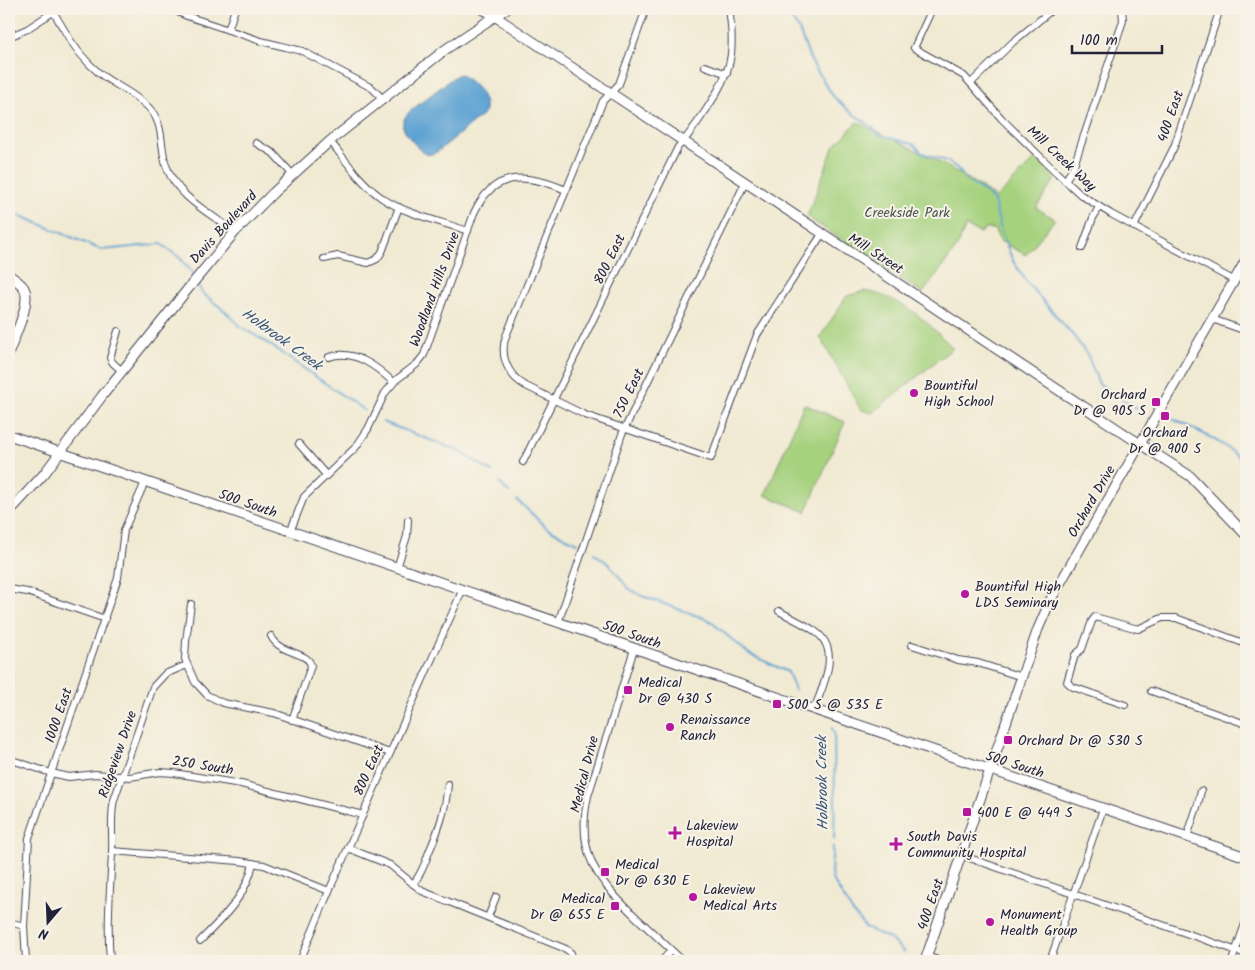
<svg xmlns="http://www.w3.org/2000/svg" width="1255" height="970" viewBox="0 0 1255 970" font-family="Kalam,sans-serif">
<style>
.green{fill:#a6d27e;stroke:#647a5c}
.water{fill:#5ea3d3;stroke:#406287}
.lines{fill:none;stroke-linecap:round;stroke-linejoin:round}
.stream{stroke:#5ea3d3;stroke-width:2}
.street-casing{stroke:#414052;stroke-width:8}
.secondary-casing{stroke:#414052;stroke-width:11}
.street{stroke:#fff;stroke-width:6}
.secondary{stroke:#fff;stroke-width:9}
.poi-dot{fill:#b5179e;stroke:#f7f3e8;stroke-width:2}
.labels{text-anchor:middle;stroke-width:4;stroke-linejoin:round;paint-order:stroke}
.street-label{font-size:14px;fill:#22223b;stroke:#f7f3e8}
.park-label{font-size:14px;fill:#4a574f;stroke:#f7f3e8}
.poi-label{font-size:14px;fill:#22223b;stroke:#f7f3e8;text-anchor:start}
.water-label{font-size:15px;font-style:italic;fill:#3a5678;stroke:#f7f3e8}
</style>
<rect width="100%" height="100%" fill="#f7f3e8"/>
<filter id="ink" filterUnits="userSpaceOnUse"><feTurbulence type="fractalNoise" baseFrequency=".02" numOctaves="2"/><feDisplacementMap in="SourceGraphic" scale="10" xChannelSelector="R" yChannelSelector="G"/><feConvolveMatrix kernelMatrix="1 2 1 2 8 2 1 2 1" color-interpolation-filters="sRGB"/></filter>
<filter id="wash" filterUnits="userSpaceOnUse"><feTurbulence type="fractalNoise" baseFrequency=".0096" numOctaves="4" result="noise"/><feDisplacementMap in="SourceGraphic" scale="20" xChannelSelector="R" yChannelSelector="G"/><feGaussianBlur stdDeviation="1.12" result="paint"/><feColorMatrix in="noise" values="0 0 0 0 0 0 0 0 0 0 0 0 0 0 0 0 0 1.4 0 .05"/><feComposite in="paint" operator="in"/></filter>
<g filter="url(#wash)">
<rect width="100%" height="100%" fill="#f1ead3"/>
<!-- green -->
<g class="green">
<path d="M857 122C905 145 954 166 996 198L1036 158 1056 178 1036 208 1055 219 1026 255 1000 241 994 229H986L980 233 966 226 957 247 923 293 807 217 833 148Z"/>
<path d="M864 291C904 298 925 320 953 348L872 413 861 410 820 337 847 296Z"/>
<polygon points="804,404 845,422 806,512 765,495"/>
</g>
<!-- water -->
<path class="water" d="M460 74C473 82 490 98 484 114L437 152C433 154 430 155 425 154 420 151 404 133 403 127 402 121 405 117 409 112L455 76Z"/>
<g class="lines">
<!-- stream -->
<g class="stream">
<polyline points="785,9 799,30 811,61 833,96 849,111 871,126 878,134 915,145 922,153 947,161 958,169 968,182 984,191 994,201 1001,231 1013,261 1028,284 1072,334 1087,354 1099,384 1138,409"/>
<polyline points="9,211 102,250 161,244 180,258 195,276"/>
<polyline points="197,283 202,293 225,311 241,327 263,340 365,411"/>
<path d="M1169 417C1197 431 1225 441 1246 465"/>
<polyline points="383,422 459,451 492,472"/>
<polyline points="500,483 509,493"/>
<polyline points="517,500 547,528 577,543"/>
<polyline points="594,553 610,565 628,588 642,596 709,620 749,654 788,672 795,690"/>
<polyline points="832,728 834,733 835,796 834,839"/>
<polyline points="833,846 831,871 832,879 854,914 866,928 890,939 904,952"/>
</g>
</g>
</g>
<g filter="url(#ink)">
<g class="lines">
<defs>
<g id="street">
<path d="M51 9C56 15 59 22 63 28 72 45 84 60 99 73 115 86 137 94 151 110 164 126 160 146 166 165 176 197 210 213 235 232"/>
<polyline points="171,9 187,16 261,41 302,51 372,88 383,99"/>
<polyline points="478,9 496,17"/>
<path d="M646 9 619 84 603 101 506 336C499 356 508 376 526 386L585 415 711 458 757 335 822 234"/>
<polyline points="932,9 914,48 964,76 1002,119 1057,173 1081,195 1111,214 1235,281"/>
<polyline points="228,30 235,9"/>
<polyline points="9,37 27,29 53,12"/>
<polyline points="705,66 727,74"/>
<polyline points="971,83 1013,42 1053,9"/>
<path d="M330 141C346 161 361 183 382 198 403 213 442 222 468 231"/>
<polyline points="256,143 273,153 292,174"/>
<polyline points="1065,181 1073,168 1123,21 1122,9"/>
<polyline points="1134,227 1174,147 1220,9"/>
<polyline points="1082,248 1093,218 1099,207"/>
<polyline points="324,259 338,256 368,263 377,259 382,252 399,207"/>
<polyline points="1212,319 1246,331"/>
<polyline points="118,331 110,358 113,363 122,371"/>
<path d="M329 357C353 348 377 367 393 382"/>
<polyline points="299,444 326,475"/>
<path d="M523 462 678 147C689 136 697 123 706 110 731 72 736 55 729 9"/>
<path d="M290 532 304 497 356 447 368 429 385 393 396 380 417 364 424 355 474 213C494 169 528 174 566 190"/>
<polyline points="397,568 407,536 408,520"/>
<polyline points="9,589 27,592 105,619"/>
<polyline points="191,604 186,641 185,659 195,682 207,695 223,703 274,713 390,753"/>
<path d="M779 611C791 618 805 624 816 632 842 651 822 687 814 710"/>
<polyline points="558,623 622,434 745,183"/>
<path d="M271 636C280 655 309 651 311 666L292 720"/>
<polyline points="912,645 958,660 978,663 1022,677"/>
<path d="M634 649 588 796C575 854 598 881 638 919 653 933 668 947 683 961"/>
<polyline points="1151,691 1246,724"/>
<polyline points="1125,705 1073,687 1067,682 1075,655 1082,649 1092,621 1095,617 1138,629 1162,618 1176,618 1246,644"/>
<polyline points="9,759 51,773 69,777 95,774 130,777 160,772 174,773 241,784 363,815"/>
<polyline points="1187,837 1198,804 1201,791"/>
<polyline points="348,848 390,865 422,891 566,949 571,953 573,961"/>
<polyline points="112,851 239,861 264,865 329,891"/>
<polyline points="961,855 1246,954"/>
<path d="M413 884C421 875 425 864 429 852 439 829 446 809 448 784"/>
<polyline points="488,917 496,897"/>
<polyline points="9,922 24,926"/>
<path d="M200 941C222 919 248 894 253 863"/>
<polyline points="926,956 941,961"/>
<polyline points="26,961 24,926 29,838 118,578 124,530 145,482"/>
<path d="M110 961C107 925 110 890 112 854 113 836 110 817 114 800L153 687 165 674 187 665"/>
<polyline points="300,961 329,891 462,591"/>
<polyline points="381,961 382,959 389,961"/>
<polyline points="662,961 671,950"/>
<polyline points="1050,961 1103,809"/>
<polyline points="1232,961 1246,921"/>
</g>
<g id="secondary">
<polyline points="496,17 1131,438 1190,476 1246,535"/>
<path d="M9 275C14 279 20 282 24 288 32 302 14 337 9 352"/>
<polyline points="9,435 1246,857"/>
<polyline points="9,512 44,474 102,396 187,290 235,232 273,193 330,141 446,49 506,9"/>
<polyline points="925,961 1038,629 1051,599 1246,260"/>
</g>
</defs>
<!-- street casing -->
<use href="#street" class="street-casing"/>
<!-- secondary casing -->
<use href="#secondary" class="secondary-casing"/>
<!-- street -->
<use href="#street" class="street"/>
<!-- secondary -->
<use href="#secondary" class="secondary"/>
</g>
</g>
<!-- markers -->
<g class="poi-dot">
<circle cx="914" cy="393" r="5"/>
<rect x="1151" y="397" width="10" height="10" rx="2.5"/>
<rect x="1160" y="411" width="10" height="10" rx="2.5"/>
<circle cx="965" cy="594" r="5"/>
<rect x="623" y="685" width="10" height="10" rx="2.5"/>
<rect x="772" y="699" width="10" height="10" rx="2.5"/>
<circle cx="670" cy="727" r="5"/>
<rect x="1003" y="735" width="10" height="10" rx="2.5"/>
<rect x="962" y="807" width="10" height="10" rx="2.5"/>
<path d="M672.5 825.5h5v5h5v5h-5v5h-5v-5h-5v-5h5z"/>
<path d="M893.5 836.5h5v5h5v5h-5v5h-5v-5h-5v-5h5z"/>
<rect x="600" y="867" width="10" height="10" rx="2.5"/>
<circle cx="693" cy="897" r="5"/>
<rect x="610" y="901" width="10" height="10" rx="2.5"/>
<circle cx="990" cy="922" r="5"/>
</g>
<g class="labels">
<!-- street labels -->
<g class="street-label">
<text transform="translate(1170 116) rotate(-71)" y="5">400 East</text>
<text transform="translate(1062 158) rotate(43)" y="5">Mill Creek Way</text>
<text transform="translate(223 227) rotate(-48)" y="5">Davis Boulevard</text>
<text transform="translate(876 253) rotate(33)" y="5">Mill Street</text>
<text transform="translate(609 259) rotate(-64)" y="5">800 East</text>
<text transform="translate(434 289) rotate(-70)" y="5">Woodland Hills Drive</text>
<text transform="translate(628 393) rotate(-64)" y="5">750 East</text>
<text transform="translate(1091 501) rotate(-60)" y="5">Orchard Drive</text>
<text transform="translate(248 503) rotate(19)" y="5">500 South</text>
<text transform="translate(632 634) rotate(19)" y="5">500 South</text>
<text transform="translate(58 715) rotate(-71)" y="5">1000 East</text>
<text transform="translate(117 754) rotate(-71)" y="5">Ridgeview Drive</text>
<text transform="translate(1015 764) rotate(18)" y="5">500 South</text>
<text transform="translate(203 765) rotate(9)" y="5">250 South</text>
<text transform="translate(368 770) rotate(-66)" y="5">800 East</text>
<text transform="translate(584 774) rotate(-76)" y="5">Medical Drive</text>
<text transform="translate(930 904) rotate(-71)" y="5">400 East</text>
</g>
<!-- park labels -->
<g class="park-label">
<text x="907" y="217">Creekside Park</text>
</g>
<!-- poi labels -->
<g class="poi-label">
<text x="924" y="390">Bountiful<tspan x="924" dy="16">High School</tspan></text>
<text x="1146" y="399" text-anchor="end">Orchard<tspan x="1146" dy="16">Dr @ 905 S</tspan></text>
<text x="1165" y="437" text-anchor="middle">Orchard<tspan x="1165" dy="16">Dr @ 900 S</tspan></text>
<text x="975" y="591">Bountiful High<tspan x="975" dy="16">LDS Seminary</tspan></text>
<text x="638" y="687">Medical<tspan x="638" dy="16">Dr @ 430 S</tspan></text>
<text x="787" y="709">500 S @ 535 E</text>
<text x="680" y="724">Renaissance<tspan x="680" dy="16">Ranch</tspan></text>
<text x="1018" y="745">Orchard Dr @ 530 S</text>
<text x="977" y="817">400 E @ 449 S</text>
<text x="686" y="830">Lakeview<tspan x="686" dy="16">Hospital</tspan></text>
<text x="907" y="841">South Davis<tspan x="907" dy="16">Community Hospital</tspan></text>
<text x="615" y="869">Medical<tspan x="615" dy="16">Dr @ 630 E</tspan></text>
<text x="703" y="894">Lakeview<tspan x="703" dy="16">Medical Arts</tspan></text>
<text x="605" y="903" text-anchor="end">Medical<tspan x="605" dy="16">Dr @ 655 E</tspan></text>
<text x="1000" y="919">Monument<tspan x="1000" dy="16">Health Group</tspan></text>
</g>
<!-- water labels -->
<g class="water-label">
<text transform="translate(282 339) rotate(36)" y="5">Holbrook Creek</text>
<text transform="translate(822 783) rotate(-91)" y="5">Holbrook Creek</text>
</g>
</g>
<!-- margin -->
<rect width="1255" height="970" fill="none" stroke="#f7f3e8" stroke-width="30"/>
<!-- north arrow -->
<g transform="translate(48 922) rotate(199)" stroke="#f7f3e8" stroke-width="4" paint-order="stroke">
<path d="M0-4L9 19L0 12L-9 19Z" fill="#22223b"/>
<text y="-8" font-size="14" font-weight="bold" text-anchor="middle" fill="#22223b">N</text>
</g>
<!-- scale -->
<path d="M1072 45v8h90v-8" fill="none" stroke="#22223b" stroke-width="2.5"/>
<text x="1080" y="45" font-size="15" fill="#22223b" stroke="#f7f3e8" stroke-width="4" paint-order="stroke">100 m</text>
</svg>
